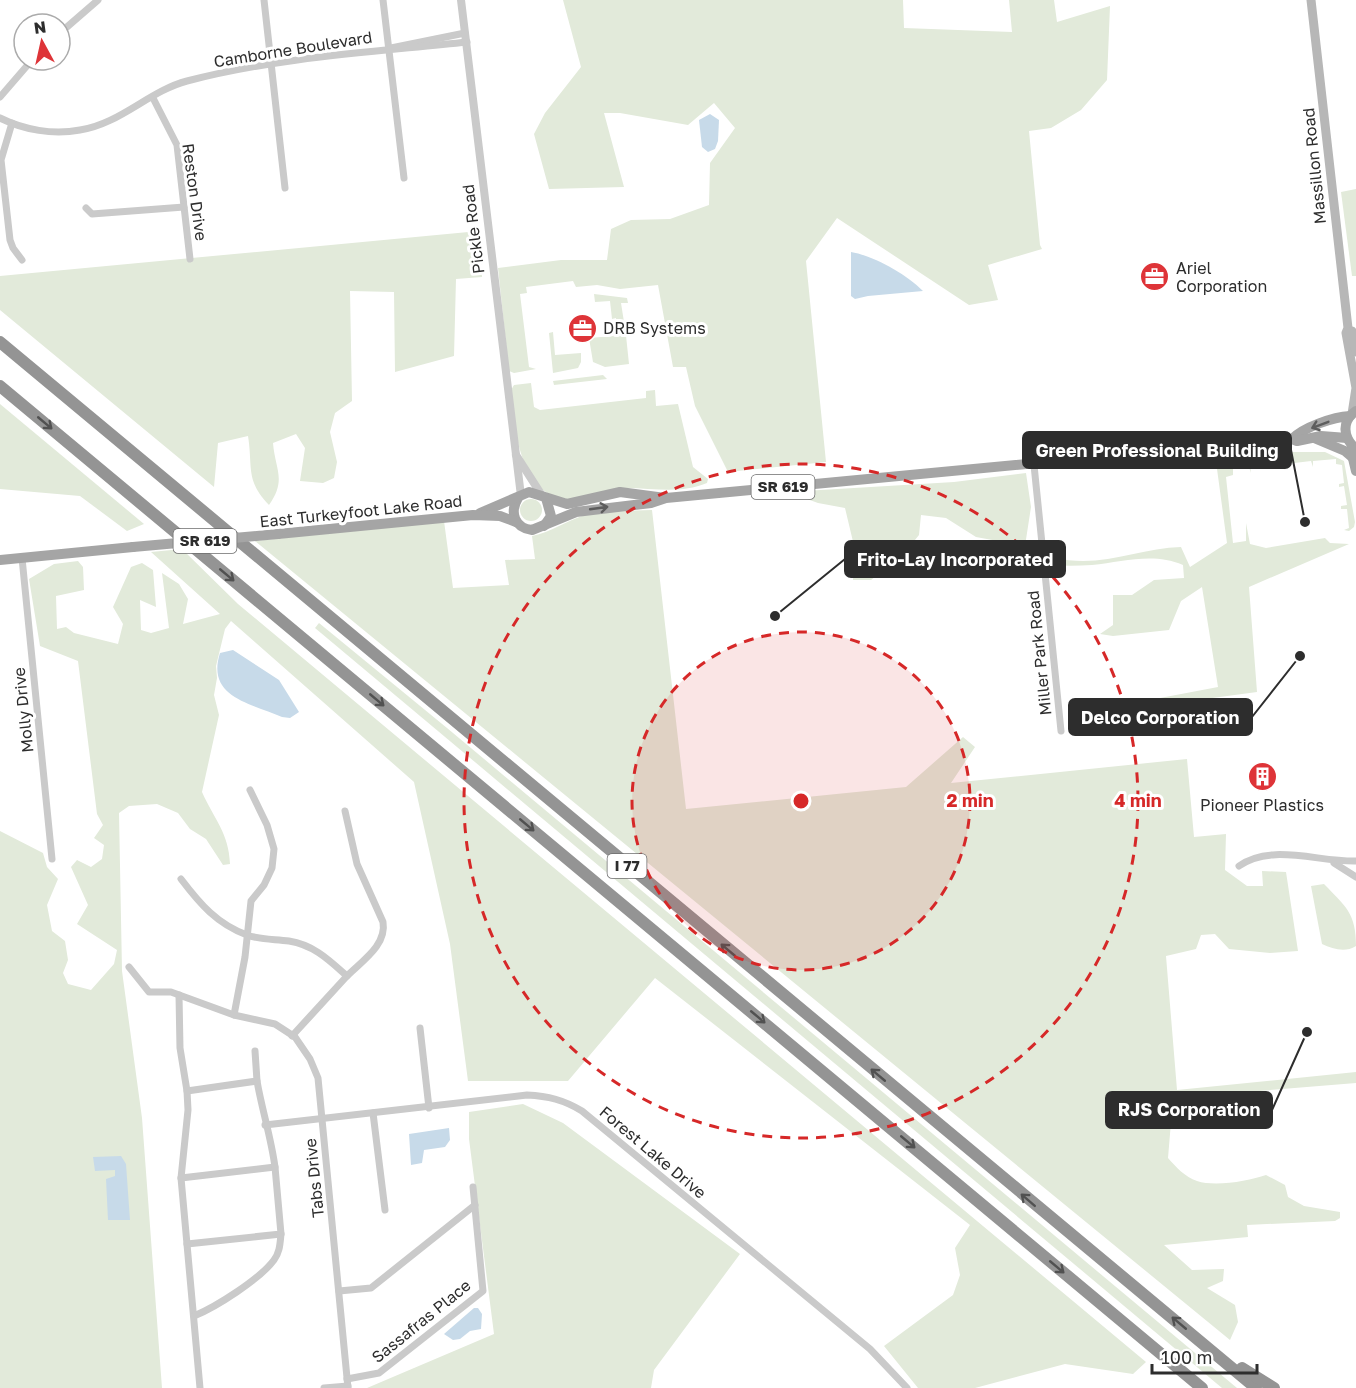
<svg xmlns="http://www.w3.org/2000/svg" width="1356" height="1388" viewBox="0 0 1356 1388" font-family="'Golos Text',sans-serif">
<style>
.green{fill:#e2eada}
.water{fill:#c7dae9}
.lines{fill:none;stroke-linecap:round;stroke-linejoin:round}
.minor{stroke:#cacaca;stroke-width:7}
.tertiary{stroke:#cacaca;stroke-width:8}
.secondary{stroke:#b7b7b7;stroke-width:9}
.primary{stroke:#a5a5a5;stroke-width:10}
.motorway{stroke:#949494;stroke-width:12}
.primary-bridge{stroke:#a5a5a5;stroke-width:10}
.oneway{stroke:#515151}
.oneway2{stroke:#5d5d5d}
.ring{fill:none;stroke:#d62828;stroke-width:3;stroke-dasharray:10 8}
.labels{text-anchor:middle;stroke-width:6;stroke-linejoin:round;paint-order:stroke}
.shield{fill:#fff;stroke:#6c6c6c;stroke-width:1.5}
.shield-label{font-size:15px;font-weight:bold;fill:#2d2d2d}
.street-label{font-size:16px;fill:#2d2d2d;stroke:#fff}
.poi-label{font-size:16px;fill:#2d2d2d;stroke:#fff;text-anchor:start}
.centre{fill:#d62828;stroke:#fff;stroke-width:3}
.ring-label{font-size:18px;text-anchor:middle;font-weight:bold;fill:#d62828;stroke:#fff;stroke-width:6;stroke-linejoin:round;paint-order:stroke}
.leader{fill:none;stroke:#2d2d2d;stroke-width:2}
.callout-dot{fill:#2d2d2d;stroke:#fff;stroke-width:2}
.callout{fill:#2d2d2d;stroke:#2d2d2d;stroke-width:2}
.callout-label{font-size:18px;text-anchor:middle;font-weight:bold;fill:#fff}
</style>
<rect width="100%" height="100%" fill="#fff"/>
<!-- green -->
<g class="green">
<polygon points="563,0 903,0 904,28 1012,32 1009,0 1054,0 1057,22 1110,6 1107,80 1081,110 1051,128 1029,131 1040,245 1042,249 988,265 998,300 969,305 837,218 806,261 826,462 728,472 695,406 686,367 673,367 658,285 620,289 597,285 576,287 573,281 526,287 527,293 520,294 529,367 536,369 514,373 509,371 498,268 561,260 607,260 611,229 631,220 670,219 709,205 710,163 735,128 714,103 688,125 620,113 604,113 624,187 549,189 534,134 545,113 581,67"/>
<polygon points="1356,189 1356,276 1352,276 1341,192"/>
<path d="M479 231 482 277 456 279 454 356 395 372 394 292 350 291 352 401 335 413 330 432 337 462 334 478 323 483 300 481 305 448 296 434 273 443C275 469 287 480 269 505 245 480 253 467 248 436L218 443 214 487 0 310V276Z"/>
<polygon points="594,294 627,298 628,303 621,303 624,322 616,323 616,318 612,319 610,301 595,302"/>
<polygon points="625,326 629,364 605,367 593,362 589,338 613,336 612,327"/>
<polygon points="553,332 555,355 581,353 581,362 578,368 553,373 549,333"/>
<polygon points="603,375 607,379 554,385 553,381"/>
<path d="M531 383 534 407 540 410 646 398V391L655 390 656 406 678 404 693 467 708 479 707 483C678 495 650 487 621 488 604 489 580 500 567 499 519 496 514 425 511 390L514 385Z"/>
<polygon points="0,404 144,524 127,531 80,496 0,489"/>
<path d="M1245 451 1249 456 1251 473 1249 467 1233 469V475L1226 477 1233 543 1246 541V523L1250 544 1266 548 1325 538 1330 543 1349 544 1249 587 1257 692 1123 710 1118 706 1218 687 1202 587 1181 601 1169 630 1113 636 1100 634 1113 625V595H1132L1154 580 1184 578 1183 565C1153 552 1123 562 1092 565 1078 566 1063 566 1049 565L1054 557C1097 570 1139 548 1181 547L1190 567 1227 543 1215 454Z"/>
<polygon points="1258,452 1325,452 1344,461 1355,522 1354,527 1349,531 1344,530 1349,528 1347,509 1341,509 1341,506 1347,505 1344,486 1339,487 1339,484 1344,483 1342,465 1336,464 1336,459 1313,461 1313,467 1311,461 1286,464 1285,470 1283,464 1258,467"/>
<polygon points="1026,473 1031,507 1025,546 976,537 946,518 921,515 919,535 902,556 871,580 853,580 855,550 845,508 818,503 796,495 804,491 954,482"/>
<circle cx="531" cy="510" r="11"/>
<path d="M652 510 686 809 906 787 963 737 975 747 951 783 1187 759 1194 837 1226 834 1225 870 1247 886H1263L1262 871 1286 872 1298 951 1270 953 1229 949 1215 934 1201 935 1196 949 1166 956 1177 1090 1356 1072V1083L1173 1098 1168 1158C1176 1167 1185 1177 1197 1181 1215 1187 1249 1181 1266 1175L1285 1185 1288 1197 1304 1206 1340 1212V1218L1335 1221 1247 1225 1248 1237 1164 1245 1192 1270 1224 1269 1223 1281 1207 1288 1235 1305 1238 1322 1230 1340 255 541 444 521 453 588 509 585 505 560 535 559 532 536C551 532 566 521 585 515 606 510 631 511 652 510Z"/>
<path d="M182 549 238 604 1146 1362 1133 1374 1065 1364 975 1388H918L884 1346 953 1295 960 1275 955 1248 970 1225 655 978 568 1081H468L450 944 414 782 231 621 225 629 216 666 217 678 214 695 219 715 202 792C214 819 229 833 230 864L223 865 206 839 190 829 178 813 157 804 129 806 119 813 122 971 142 1118 162 1388H0V831L43 853 47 867 58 879 47 905 52 931 65 941 68 960 63 973 68 984 91 990 114 964 117 950 77 924 88 905 71 867 77 860 91 867 102 859 104 845 94 838 103 825 97 814 78 661 40 646 29 579 54 564 78 561 83 567 84 590 56 596 57 629 66 627 74 633 118 644 123 624 113 607 131 567 142 563 153 570 156 607 140 600 141 630 151 633 169 628 162 573 179 584 188 599 183 624 220 614 151 552Z"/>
<polygon points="319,623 447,728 1237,1388 1222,1388 315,628"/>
<path d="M1324 884C1346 907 1356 913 1356 946 1345 953 1333 949 1322 944L1311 886Z"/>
<polygon points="523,1104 563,1123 740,1254 654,1370 651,1388 367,1388 494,1334 469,1139 469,1112"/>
</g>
<!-- water -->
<g class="water">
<polygon points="710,114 719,120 718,141 715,149 708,152 702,147 699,120"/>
<path d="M851 252C874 256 906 274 923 291L868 296 855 299 851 296Z"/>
<path d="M233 650 279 680 299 712 290 718 282 717C250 703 206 697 220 653Z"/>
<polygon points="449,1128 450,1140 445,1147 424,1150 422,1163 411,1165 409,1134"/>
<polygon points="121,1156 126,1164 130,1220 108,1220 106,1179 115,1176 115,1170 95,1171 93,1157"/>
<polygon points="474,1308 478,1308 482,1314 481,1329 470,1331 460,1339 453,1340 444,1334"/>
</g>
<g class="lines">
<!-- minor -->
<g class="minor">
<polyline points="264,0 285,188"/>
<polyline points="383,0 404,178"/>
<polyline points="60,33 98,0"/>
<polyline points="391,48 465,33"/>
<polyline points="0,97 32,60"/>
<polyline points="153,98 177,145 190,259"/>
<path d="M0 118C24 130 53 135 80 130 120 124 149 91 187 81 279 57 373 52 467 42"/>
<polyline points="12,123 1,160 10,240 13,248 22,260"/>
<polyline points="86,208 92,214 184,207"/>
<polyline points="1034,465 1061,731"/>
<polyline points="22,558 52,859"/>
<path d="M345 811 357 864 383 922C387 945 362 961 347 976"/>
<polyline points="1334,863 1356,877"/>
<path d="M1239 866C1271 843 1318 862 1356 861"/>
<path d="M181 879C200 904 217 924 247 935 260 940 275 939 289 941 314 945 329 960 347 976L292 1036"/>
<polyline points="129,967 149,992 171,992 234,1015 275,1024 295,1037 310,1059 318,1078 348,1388"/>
<polyline points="179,995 180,1048 187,1091 257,1081 255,1051"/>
<polyline points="234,1015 245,957 251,901 264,885 272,868 274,849 267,825 250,790"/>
<polyline points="420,1028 429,1108"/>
<path d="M187 1091 188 1110 181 1178 275 1167C271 1137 262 1110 257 1081"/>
<polyline points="373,1113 385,1210"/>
<path d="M265 1125 527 1095C548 1096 564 1100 582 1111L870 1349 907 1388"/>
<polyline points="181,1178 200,1388"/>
<polyline points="187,1244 281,1234 275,1167"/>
<polyline points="339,1291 371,1288 475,1205"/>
<path d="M194 1316C216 1307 260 1279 274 1260 280 1252 280 1243 281 1234"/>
<polyline points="347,1379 379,1373 483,1291 473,1187"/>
<polyline points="324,1388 348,1386"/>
</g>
<!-- tertiary -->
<g class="tertiary">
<polyline points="461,0 521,496"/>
<polyline points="516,455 541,494"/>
</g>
<!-- secondary -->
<g class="secondary">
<polyline points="1311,0 1348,328 1346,333 1356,388 1352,414"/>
<polyline points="1352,331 1356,352"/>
</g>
<!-- primary -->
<g class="primary">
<path d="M1356 411C1341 421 1343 438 1356 449"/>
<polyline points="1314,438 1345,451 1352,457"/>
<path d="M1292 439C1304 427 1333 417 1350 416"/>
<polyline points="1351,450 1356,471"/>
<path d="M518 498C509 513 515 528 532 530L576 512 651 503 666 498 1292 439 1297 441 1321 436 1347 438"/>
<polyline points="480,513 529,492 567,504 620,492 665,498"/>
<polyline points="544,526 551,516 546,498"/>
<polyline points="278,534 473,515 500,516 516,522"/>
<polyline points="0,560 133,547"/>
</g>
<!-- motorway -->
<g class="motorway">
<polyline points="0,342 1256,1388"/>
<polyline points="0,386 1202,1388"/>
<polyline points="1242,1368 1274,1388"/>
</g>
<!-- primary-bridge -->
<polyline class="primary-bridge" points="133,547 278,534"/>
</g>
<!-- one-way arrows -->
<defs><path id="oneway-shaft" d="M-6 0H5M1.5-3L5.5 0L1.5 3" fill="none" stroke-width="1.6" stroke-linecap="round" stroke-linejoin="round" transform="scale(1.5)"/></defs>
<g class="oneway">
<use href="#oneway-shaft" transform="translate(45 423) rotate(40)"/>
<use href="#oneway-shaft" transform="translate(227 575) rotate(40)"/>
<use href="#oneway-shaft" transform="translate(377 700) rotate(40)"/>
<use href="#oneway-shaft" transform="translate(527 825) rotate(40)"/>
<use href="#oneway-shaft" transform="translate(728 950) rotate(-140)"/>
<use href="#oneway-shaft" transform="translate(758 1017) rotate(40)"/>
<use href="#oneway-shaft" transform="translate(878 1075) rotate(-140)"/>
<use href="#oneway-shaft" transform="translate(908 1142) rotate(40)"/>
<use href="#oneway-shaft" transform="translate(1028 1200) rotate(-139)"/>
<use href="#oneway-shaft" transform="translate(1057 1267) rotate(40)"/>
<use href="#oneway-shaft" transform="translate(1179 1323) rotate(-140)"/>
</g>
<g class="oneway2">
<use href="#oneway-shaft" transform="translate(1320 425) rotate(159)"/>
<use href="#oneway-shaft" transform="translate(599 508) rotate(-8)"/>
</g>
<!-- distance rings -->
<circle cx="801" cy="801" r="169" fill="#d62828" fill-opacity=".12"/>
<g class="ring">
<circle cx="801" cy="801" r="169"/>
<circle cx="801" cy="801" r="337"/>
</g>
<!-- icons -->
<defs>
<symbol id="office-disc" viewBox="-11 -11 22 22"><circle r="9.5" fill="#de3438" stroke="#fff"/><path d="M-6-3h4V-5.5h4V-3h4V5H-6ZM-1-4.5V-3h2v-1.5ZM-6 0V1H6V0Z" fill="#fff"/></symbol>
<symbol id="building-disc" viewBox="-11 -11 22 22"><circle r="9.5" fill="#de3438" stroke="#fff"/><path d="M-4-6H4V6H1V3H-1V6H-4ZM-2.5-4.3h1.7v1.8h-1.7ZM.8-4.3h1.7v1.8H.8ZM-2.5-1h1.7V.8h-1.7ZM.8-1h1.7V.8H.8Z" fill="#fff"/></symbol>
</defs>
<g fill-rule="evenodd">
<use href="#office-disc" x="1138" y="260" width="33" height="33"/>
<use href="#office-disc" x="566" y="312" width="33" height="33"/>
<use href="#building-disc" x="1246" y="760" width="33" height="33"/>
</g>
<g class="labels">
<!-- shield labels -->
<g class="shield">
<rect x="751.5" y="475" width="63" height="24" rx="4.5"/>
<rect x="173.5" y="529" width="63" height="24" rx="4.5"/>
<rect x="607.5" y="854" width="39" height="24" rx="4.5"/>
</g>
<g class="shield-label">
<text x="783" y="492">SR 619</text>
<text x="205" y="546">SR 619</text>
<text x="627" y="871">I 77</text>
</g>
<!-- street labels -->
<g class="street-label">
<text transform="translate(293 49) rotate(-9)" y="6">Camborne Boulevard</text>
<text transform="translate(1314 166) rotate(-96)" y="6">Massillon Road</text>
<text transform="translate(195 192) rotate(82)" y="6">Reston Drive</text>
<text transform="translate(473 229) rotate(-97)" y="6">Pickle Road</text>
<text transform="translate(361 511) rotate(-6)" y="6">East Turkeyfoot Lake Road</text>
<text transform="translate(1039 653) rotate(-96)" y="6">Miller Park Road</text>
<text transform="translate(23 710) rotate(-96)" y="6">Molly Drive</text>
<text transform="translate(653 1152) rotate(40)" y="6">Forest Lake Drive</text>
<text transform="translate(314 1178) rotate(-96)" y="6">Tabs Drive</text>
<text transform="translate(421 1321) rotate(-39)" y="6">Sassafras Place</text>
</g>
<!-- poi labels -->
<g class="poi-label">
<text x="1176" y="274">Ariel<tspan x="1176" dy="18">Corporation</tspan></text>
<text x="603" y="334">DRB Systems</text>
<text x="1262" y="811" text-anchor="middle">Pioneer Plastics</text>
</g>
</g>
<circle cx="801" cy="801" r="9" class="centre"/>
<g class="ring-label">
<text x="970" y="807">2 min</text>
<text x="1138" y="807">4 min</text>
</g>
<!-- callouts -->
<path class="leader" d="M1305 522L1291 450M775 616L845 559M1300 656L1252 717M1307 1032L1272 1110"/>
<g class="callout-dot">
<circle cx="1305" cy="522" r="6"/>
<circle cx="775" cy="616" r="6"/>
<circle cx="1300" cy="656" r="6"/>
<circle cx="1307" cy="1032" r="6"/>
</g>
<g class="callout">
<rect x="1023" y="432" width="268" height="36" rx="6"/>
<rect x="845" y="541" width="220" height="36" rx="6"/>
<rect x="1069" y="699" width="183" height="36" rx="6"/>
<rect x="1106" y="1092" width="166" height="36" rx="6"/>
</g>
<g class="callout-label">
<text x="1157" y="457">Green Professional Building</text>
<text x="955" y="566">Frito-Lay Incorporated</text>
<text x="1160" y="724">Delco Corporation</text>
<text x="1189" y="1116">RJS Corporation</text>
</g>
<!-- north arrow -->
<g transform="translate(42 42) rotate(352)"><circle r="28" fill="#ffffff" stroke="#ababab" stroke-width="1.5"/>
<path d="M0-4.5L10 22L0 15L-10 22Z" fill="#de3438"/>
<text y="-9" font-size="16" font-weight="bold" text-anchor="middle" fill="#2d2d2d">N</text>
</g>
<!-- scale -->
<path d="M1152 1364v9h105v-9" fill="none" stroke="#2d2d2d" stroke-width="3"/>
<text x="1161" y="1364" font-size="18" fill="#2d2d2d" stroke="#ffffff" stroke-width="4.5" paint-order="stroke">100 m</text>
</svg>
